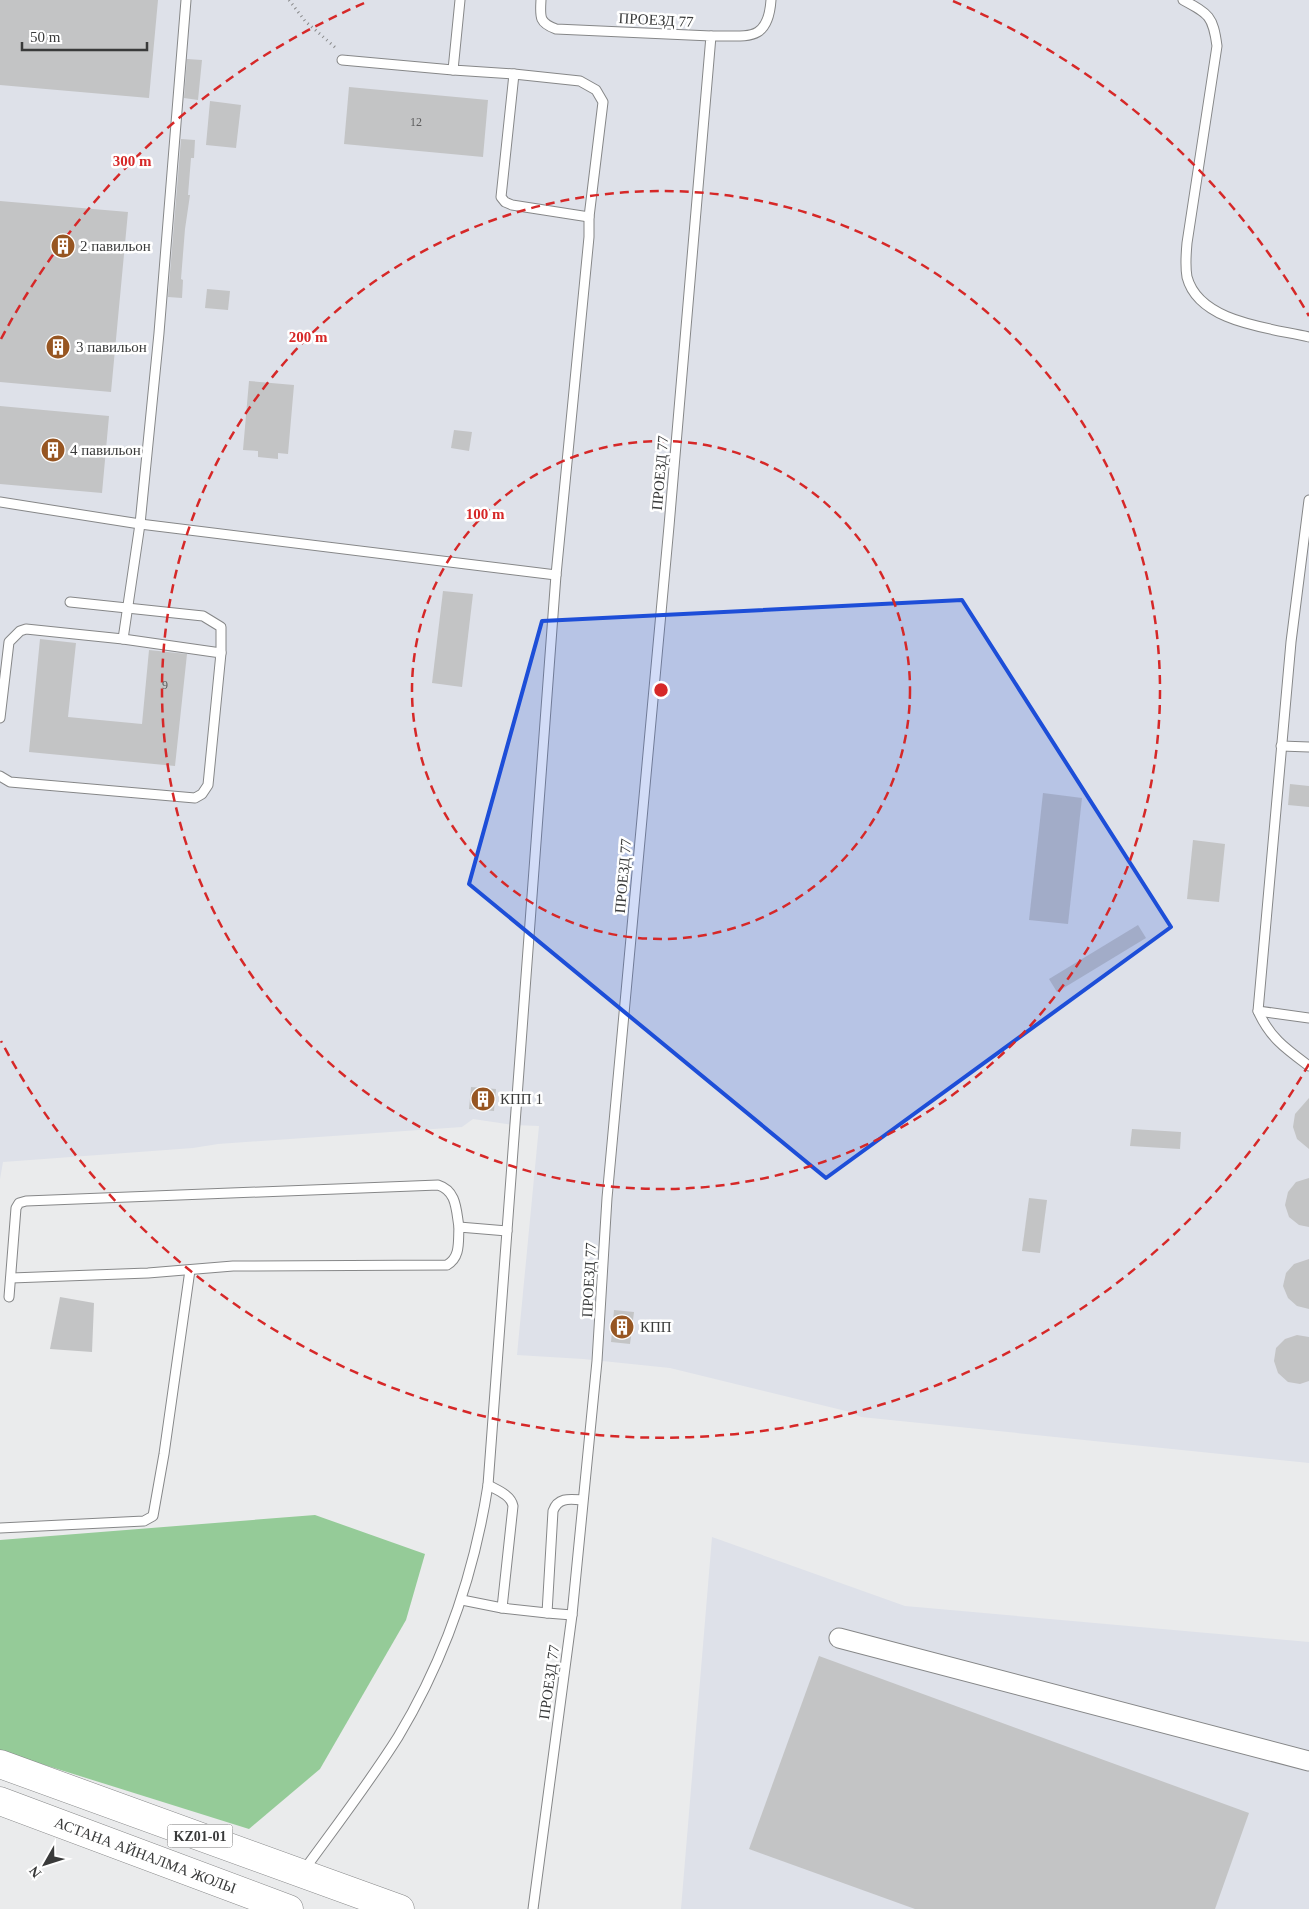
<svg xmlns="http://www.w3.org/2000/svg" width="1309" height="1909" viewBox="0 0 1309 1909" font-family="'Times New Roman',serif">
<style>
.built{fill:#dee1e9}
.green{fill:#95cb98}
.building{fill:#c3c4c5}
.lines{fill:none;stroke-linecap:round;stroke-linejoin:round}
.lane-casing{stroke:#868788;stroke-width:11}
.street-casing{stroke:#868788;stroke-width:21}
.highway-casing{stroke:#868788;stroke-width:29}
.path{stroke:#898a8b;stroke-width:3;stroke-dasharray:1 4;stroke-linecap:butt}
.lane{stroke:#fff;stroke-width:9}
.street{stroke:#fff;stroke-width:19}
.highway{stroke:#fff;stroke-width:28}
.marked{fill:#1d4ed8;fill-opacity:0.2;stroke:#1d4ed8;stroke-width:4;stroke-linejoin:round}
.ring{fill:none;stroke:#d62828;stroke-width:2.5;stroke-dasharray:9 6}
.labels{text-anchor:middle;stroke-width:5;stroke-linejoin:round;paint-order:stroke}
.number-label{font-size:12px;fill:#5c5c5d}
.shield{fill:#fff;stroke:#747575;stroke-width:1}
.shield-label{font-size:14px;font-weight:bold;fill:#393a3a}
.street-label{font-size:15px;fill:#393a3a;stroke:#fff}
.poi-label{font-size:15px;fill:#393a3a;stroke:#fff;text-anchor:start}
.centre{fill:#d62828;stroke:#fff;stroke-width:2.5}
.ring-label{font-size:15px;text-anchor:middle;font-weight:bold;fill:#d62828;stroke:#fff;stroke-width:5;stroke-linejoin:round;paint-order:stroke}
</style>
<rect width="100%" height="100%" fill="#eaebec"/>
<!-- built -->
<g class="built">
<polygon points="0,0 1309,0 1309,1463 861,1417 850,1412 670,1368 583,1359 517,1355 539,1126 514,1125 473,1119 462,1127 218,1144 193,1148 3,1162 0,1179"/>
<polygon points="712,1537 905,1606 1309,1642 1309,1909 681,1909"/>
</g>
<!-- green -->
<polygon class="green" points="315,1515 425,1554 406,1620 320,1769 249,1829 0,1751 0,1540"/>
<!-- building -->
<g class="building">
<polygon points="0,0 158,0 149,98 0,85"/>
<polygon points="187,59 202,60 198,100 184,98"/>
<polygon points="349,87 488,100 483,157 344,144"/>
<polygon points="210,101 241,105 236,148 206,145"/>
<polygon points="181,139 195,140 194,158 191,158 188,195 190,195 185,229 181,279 183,280 182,298 168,297"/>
<polygon points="0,201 128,212 111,392 0,382"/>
<polygon points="207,289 230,291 228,310 205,308"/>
<polygon points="249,381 294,385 288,454 278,453 278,459 258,457 258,451 243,450"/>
<polygon points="0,406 109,416 102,493 0,484"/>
<polygon points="454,430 472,432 469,451 451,448"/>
<polygon points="443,591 473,594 462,687 432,683"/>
<polygon points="40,639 76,643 68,717 142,724 149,650 187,654 175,766 29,752"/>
<polygon points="1290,784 1309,786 1309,807 1288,805"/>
<polygon points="1043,793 1082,798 1068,924 1029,920"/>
<polygon points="1193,840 1225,844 1219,902 1187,899"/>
<polygon points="1138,925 1146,938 1057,992 1049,979"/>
<polygon points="471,1087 496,1089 494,1111 469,1109"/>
<polygon points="1309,1098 1309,1149 1297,1139 1293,1127 1295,1114"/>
<polygon points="1132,1129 1181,1132 1180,1149 1130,1146"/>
<polygon points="1309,1178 1309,1227 1299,1225 1289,1217 1285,1205 1288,1192 1296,1182"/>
<polygon points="1029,1198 1047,1200 1040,1253 1022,1251"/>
<polygon points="1309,1259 1309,1309 1297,1306 1288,1298 1283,1286 1286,1273 1294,1264"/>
<polygon points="60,1297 94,1303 92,1352 50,1349"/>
<polygon points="614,1310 634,1312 630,1344 611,1342"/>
<polygon points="1297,1335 1309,1337 1309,1381 1300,1384 1288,1382 1278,1373 1274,1361 1276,1348 1285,1339"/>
<polygon points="819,1656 1249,1813 1215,1909 915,1909 749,1849"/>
</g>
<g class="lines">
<defs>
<g id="lane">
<path d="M1183 0C1209 14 1213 16 1217 46L1187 243C1186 254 1185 266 1187 277 1199 323 1271 328 1309 337"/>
<path d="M711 36C746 35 768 44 771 0"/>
<polyline points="342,60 453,70"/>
<polyline points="514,74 501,197 505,202 512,205 589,217"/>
<path d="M1309 500 1291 642 1258 1011C1270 1038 1286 1049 1309 1066"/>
<polyline points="0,502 140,524 556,575"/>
<polyline points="70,602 203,616 221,627 221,653"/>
<polyline points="0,718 9,642 20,631 26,629 123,639 140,524 159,333 186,0"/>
<polyline points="1281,746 1309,747"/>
<polyline points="0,776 10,782 195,798 202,794 208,785 221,653 123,639"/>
<polyline points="1258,1011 1309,1018"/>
<path d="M11 1278 148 1273 233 1266 447 1265C461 1257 458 1241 459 1227L507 1231"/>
<path d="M9 1297 16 1208 19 1203 26 1201 438 1185C457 1191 456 1210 459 1227"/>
<path d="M488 1485C497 1490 511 1495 513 1506L502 1608 547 1613 553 1511C558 1497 570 1499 582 1500"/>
<polyline points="0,1528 144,1521 153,1516 164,1454 190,1270"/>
<polyline points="462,1600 502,1608"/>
<polyline points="547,1613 572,1615"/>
<path d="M304 1870C336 1826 369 1783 398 1737 445 1659 474 1575 488 1485L556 575 589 237V217L603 102 596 90 580 81 514 74 453 70 460 0"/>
<path d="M533 1909 572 1615 597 1361 607 1198 669 526 711 36 556 29C539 23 540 17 541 0"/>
</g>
<polyline id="street" points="839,1638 1309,1761"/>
<g id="highway">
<polyline points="0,1764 400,1909"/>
<path id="s1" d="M0 1801 289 1909"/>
</g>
</defs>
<!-- lane casing -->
<use href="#lane" class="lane-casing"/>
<!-- street casing -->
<use href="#street" class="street-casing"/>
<!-- highway casing -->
<use href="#highway" class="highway-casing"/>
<!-- path -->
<polyline class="path" points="289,0 305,21 337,49"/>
<!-- lane -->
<use href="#lane" class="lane"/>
<!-- street -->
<use href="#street" class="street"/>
<!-- highway -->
<use href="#highway" class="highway"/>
</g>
<!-- marked area -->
<path class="marked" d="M962 600 1171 927 826 1178 469 884 542 621Z"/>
<!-- distance rings -->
<g class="ring">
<circle cx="661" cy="690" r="249"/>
<circle cx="661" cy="690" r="499"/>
<path d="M1309 1064A748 748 0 0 1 1 1041M1 339A748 748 0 0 1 369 1M953 1A748 748 0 0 1 1309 316"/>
</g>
<!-- icons -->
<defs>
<symbol id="building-disc" viewBox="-11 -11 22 22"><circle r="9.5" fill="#975622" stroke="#fff"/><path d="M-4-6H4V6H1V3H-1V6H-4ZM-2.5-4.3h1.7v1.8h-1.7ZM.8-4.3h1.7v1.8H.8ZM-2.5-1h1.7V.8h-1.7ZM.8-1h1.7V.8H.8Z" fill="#fff"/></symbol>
</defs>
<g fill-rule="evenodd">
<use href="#building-disc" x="49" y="232" width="28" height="28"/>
<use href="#building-disc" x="44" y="333" width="28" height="28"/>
<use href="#building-disc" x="39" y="436" width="28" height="28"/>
<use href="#building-disc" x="469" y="1085" width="28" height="28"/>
<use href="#building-disc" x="608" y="1313" width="28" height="28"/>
</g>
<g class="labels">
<!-- number labels -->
<g class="number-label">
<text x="416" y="126">12</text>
<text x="165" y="689">9</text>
</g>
<!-- shield labels -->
<rect class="shield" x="167.5" y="1824.5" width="65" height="23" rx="4"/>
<g class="shield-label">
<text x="200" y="1841">KZ01-01</text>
</g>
<!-- street labels -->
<g class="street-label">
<text transform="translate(656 20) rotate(3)" y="5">ПРОЕЗД 77</text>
<text transform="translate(660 473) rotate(-85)" y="5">ПРОЕЗД 77</text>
<text transform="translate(623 876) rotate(-85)" y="5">ПРОЕЗД 77</text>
<text transform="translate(589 1280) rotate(-87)" y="5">ПРОЕЗД 77</text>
<text transform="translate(549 1682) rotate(-82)" y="5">ПРОЕЗД 77</text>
<text dy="5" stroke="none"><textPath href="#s1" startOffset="155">АСТАНА АЙНАЛМА ЖОЛЫ</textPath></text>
</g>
<!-- poi labels -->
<g class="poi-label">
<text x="80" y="251">2 павильон</text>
<text x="76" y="352">3 павильон</text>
<text x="70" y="455">4 павильон</text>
<text x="500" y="1104">КПП 1</text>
<text x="640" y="1332">КПП</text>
</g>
</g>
<circle cx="661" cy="690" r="8" class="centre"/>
<g class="ring-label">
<text x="132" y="166">300 m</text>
<text x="308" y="342">200 m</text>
<text x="485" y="519">100 m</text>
</g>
<!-- north arrow -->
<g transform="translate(45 1864) rotate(231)" stroke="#ffffff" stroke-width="4" paint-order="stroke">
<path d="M0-4L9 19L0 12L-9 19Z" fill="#393a3a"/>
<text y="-8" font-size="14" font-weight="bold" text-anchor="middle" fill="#393a3a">N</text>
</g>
<!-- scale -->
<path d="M22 42v8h125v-8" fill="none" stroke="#393a3a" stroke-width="2.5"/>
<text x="30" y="42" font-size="15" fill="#393a3a" stroke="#ffffff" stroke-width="4" paint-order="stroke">50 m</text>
</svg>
